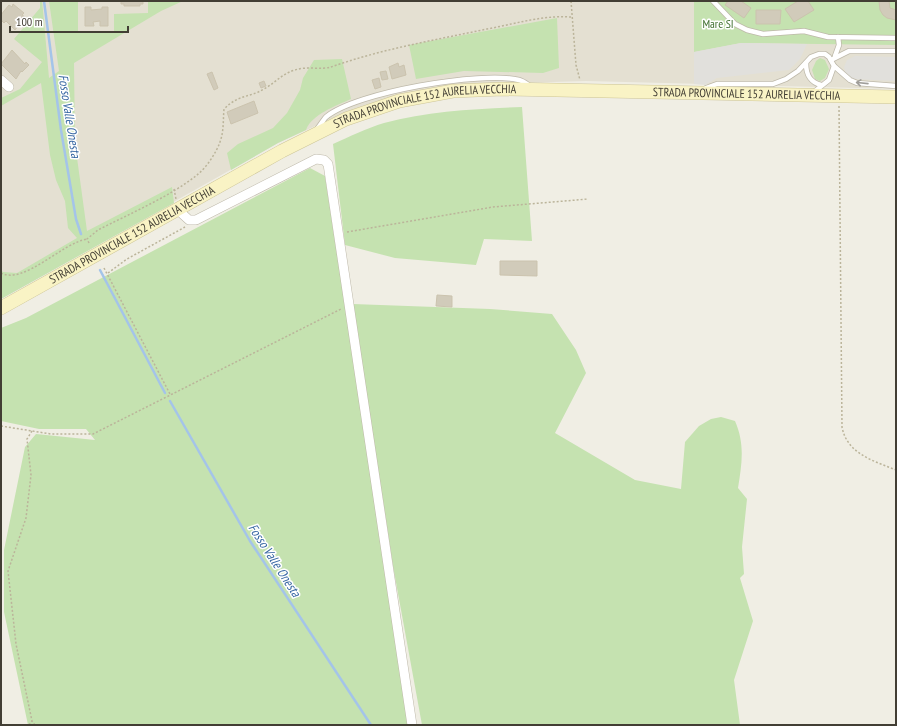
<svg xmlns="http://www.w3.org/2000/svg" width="897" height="726" viewBox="0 0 897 726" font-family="'PT Sans Narrow',sans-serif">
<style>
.residential{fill:#e4e0d2}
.green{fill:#c5e2b0}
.parking{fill:#e1e0dc}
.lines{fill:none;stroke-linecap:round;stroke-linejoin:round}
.stream{stroke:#a4c4e9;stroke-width:2.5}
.building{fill:#d1cbba;stroke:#cbc3ae}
.lane-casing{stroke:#beb9aa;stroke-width:6}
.street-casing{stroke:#beb9aa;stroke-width:10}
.secondary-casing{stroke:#cdc597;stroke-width:14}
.path{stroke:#bbb49a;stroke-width:1.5;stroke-dasharray:2 2;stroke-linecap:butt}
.lane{stroke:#fff;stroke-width:4.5}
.street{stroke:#fff;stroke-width:9}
.secondary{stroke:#f9f3c5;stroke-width:13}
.oneway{stroke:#a09e9a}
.labels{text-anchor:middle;stroke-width:3;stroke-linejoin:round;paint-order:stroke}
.park-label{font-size:12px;fill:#3e6e2d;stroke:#fff}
.street-label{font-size:12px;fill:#423e34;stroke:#fff}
.water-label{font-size:13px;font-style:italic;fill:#3868a3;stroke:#fff}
</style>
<rect width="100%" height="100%" fill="#f0eee4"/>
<!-- residential -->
<polygon class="residential" points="1,1 896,1 896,89 586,81 453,85 368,105 335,117 278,143 1,299"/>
<!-- green -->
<g class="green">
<polygon points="40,1 42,1 43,10 49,78 59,71 49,1 78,1 78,32 114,32 114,14 148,13 148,1 183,1 161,11 74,63 75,143 87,231 172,187 174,203 1,299 1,270 3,272 17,273 77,238 68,228 65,201 56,180 50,155 41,83 1,106 1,98 20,89 42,62 14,39 40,8"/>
<polygon points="694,1 896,1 896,45 741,43 694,52"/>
<polygon points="557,18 559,68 543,73 464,71 416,79 409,45"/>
<polygon points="820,58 825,60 829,69 825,78 820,81 815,79 812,70 816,61"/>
<path d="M342 59 351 99C336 106 312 114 306 130L278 143 231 170 227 153 238 144 273 128 287 113 300 90 303 78 314 60Z"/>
<path d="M522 107 532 241 484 239 476 265 395 258 345 245 333 144C349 137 367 128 384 123 429 111 475 109 522 107Z"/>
<polygon points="310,168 325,176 409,725 28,725 4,612 4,550 25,447 36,434 95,440 86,429 39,429 1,421 1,328 26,318"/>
<path d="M353 304 490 309 552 314 576 350 586 373 555 433 635 480 681 489 685 442 699 426 711 419 721 417 735 421C745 444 742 463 738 488L747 499 742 547 744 574 740 578 753 621 734 680 740 725H422L393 566Z"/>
</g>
<!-- parking -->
<g class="parking">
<polygon points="741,43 807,44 800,59 789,70 717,78 705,85 694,84 694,52"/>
<polygon points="855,56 896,57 896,81 851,79 846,75 844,67 847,60"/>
</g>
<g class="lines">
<!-- stream -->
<g class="stream">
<polyline points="44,1 61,130 76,219 81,234"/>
<polyline points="100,270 165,393"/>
<polyline points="170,401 250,541 371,725"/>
</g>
</g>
<!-- building -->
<g class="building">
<polygon points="121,1 143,1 143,4 140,4 140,6 124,6 124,4 121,4"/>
<polygon points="728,1 741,1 751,8 744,18 725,5"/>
<polygon points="798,1 808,1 814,10 794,22 785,9"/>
<polygon points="879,1 889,1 890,8 896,10 896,20 887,18 883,15 880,10"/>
<polygon points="13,4 24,13 22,15 25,17 15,30 6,21 4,23 1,20 1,15 4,11 9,5 12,7"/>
<polygon points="85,7 91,7 91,10 102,9 102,7 108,7 108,26 100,26 100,21 93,22 94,26 85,26"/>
<polygon points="756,10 781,10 780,24 756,24"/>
<polygon points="12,50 25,64 26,62 29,65 22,72 21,71 16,79 1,64"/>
<polygon points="398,63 399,67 404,65 406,75 392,79 389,67"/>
<polygon points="386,71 388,79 382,80 380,72"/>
<polygon points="212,72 218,88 214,90 207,74"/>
<polygon points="379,78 381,87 375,89 372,80"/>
<polygon points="264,81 266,86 261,88 259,83"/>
<polygon points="254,101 258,113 231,124 227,112"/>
<polygon points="500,261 537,261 537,276 500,275"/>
<polygon points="437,295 452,296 452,307 436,306"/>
</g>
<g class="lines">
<defs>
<g id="lane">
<polyline points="713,1 735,24 747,30 763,34 804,31 828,37 896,38"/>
<polyline points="835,56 839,45 838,37"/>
<polyline points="831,60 849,51 896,51"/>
<path d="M806 63C806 75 810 82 821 85"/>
<polyline points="706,88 717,84 773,84 786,79 798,71 811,57 819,54 825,54 829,57 834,66 850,80 857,83 896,86"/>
<polyline points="814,92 829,80 834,66"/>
<path d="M317 129C320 126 323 120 326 117 356 92 481 71 519 80 523 81 527 84 530 86"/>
</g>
<g id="street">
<polyline points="1,80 9,87"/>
<polyline points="178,210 189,220 196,220 316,159 324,160 328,164 412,725"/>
</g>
<g id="secondary">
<path id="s1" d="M1 308 282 151 346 119 399 101 453 91 502 89 896 97"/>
</g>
</defs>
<!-- lane casing -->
<use href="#lane" class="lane-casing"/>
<!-- street casing -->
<use href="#street" class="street-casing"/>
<!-- secondary casing -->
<use href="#secondary" class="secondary-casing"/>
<!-- path -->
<g class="path">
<polyline points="571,1 576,65 580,80"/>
<path d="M839 106 842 427C847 454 874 461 896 470"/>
<polyline points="174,189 176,199"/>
<polyline points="347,232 493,207 588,199"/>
<path d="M89 243 87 239 98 230C129 214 171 196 197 175 207 167 216 153 220 142 224 131 223 120 224 109 239 94 249 98 264 89 275 83 283 73 295 70 306 66 322 70 331 67 382 49 435 40 487 29 515 24 542 15 571 17"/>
<polyline points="104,268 170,394"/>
<path d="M1 273C24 285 62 243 87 239"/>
<polyline points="108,273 127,259 185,227"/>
<polyline points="1,426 51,434 93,434 341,309"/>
<polyline points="32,431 27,439 31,475 26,518 8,571 16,644 32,721 35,725"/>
<polyline points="29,725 32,721"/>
</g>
<!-- lane -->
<use href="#lane" class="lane"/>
<!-- street -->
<use href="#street" class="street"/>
<!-- secondary -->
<use href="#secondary" class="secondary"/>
</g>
<!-- one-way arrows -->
<defs><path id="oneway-shaft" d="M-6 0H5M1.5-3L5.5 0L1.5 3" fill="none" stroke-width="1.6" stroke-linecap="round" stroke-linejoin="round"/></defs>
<use class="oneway" href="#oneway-shaft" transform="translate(862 83) rotate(-174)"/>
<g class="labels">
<!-- park labels -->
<g class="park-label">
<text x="718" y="28">Mare SI</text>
</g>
<!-- street labels -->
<g class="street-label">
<text dy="4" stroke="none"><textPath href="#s1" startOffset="798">STRADA PROVINCIALE 152 AURELIA VECCHIA</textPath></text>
<text dy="4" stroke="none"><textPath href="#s1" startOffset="474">STRADA PROVINCIALE 152 AURELIA VECCHIA</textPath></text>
<text dy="4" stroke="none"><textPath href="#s1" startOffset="150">STRADA PROVINCIALE 152 AURELIA VECCHIA</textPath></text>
</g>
<!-- water labels -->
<g class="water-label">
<text transform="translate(70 116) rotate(81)" y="5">Fosso Valle Onesta</text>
<text transform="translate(275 560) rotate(57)" y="5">Fosso Valle Onesta</text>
</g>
</g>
<!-- border -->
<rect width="897" height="726" fill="none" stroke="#423e34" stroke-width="4"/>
<!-- scale -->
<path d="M10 26v6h118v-6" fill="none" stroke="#423e34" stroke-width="2"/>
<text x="16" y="26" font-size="12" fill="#423e34" stroke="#ffffff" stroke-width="3" paint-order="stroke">100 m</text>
</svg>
